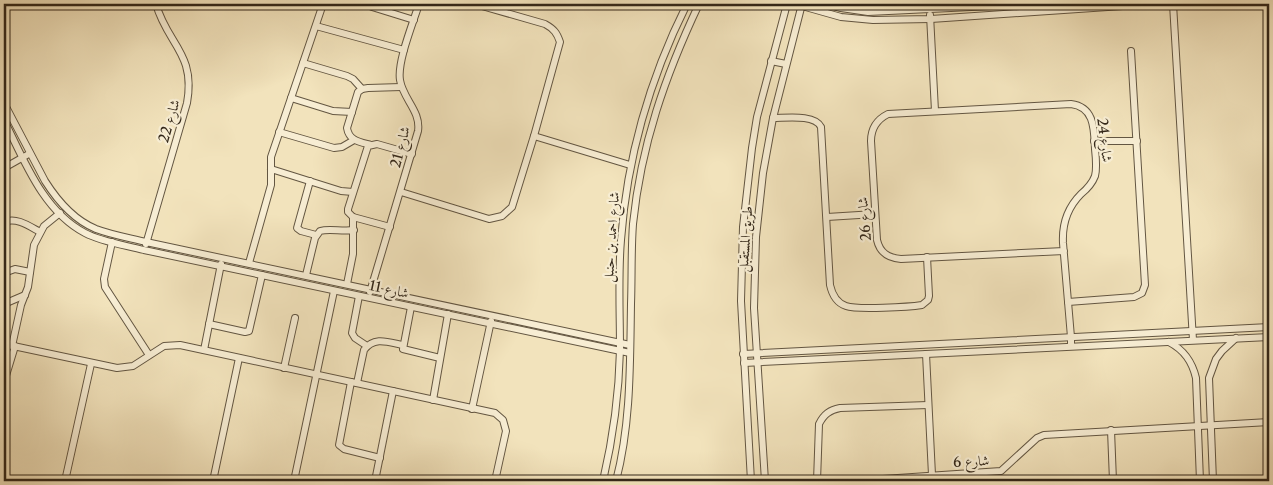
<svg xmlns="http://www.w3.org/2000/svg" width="1273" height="485" viewBox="0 0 1273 485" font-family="'Libre Caslon Text',Amiri,serif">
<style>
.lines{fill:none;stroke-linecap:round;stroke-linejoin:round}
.minor-casing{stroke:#635642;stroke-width:8}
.minor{stroke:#f7edd3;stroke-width:6}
.labels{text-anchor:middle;stroke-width:4.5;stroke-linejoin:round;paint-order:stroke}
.street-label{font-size:14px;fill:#332719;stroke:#f7edd3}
</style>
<rect width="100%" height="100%" fill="#f2e3bc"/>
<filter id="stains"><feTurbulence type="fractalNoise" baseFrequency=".004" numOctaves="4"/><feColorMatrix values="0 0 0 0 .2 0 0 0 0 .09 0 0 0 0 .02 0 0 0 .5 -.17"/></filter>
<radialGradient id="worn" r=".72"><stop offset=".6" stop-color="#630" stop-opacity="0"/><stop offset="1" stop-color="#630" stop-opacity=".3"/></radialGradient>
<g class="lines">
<defs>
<g id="minor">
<polyline points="372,4 372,7 414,20"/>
<polyline points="825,4 841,8 868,12 1035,4"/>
<polyline points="1173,4 1193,340"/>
<polyline points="802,6 841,17 873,20 931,19 1152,4"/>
<polyline points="930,15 935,111"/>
<polyline points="316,26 404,50"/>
<polyline points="771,61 786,64"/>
<polyline points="303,63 347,76 353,79 362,89"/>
<polyline points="291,98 333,111 352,112"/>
<path d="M4 103 45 181C57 200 74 220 96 229 112 235 130 238 146 242L630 345"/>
<path d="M773 118C786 118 815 114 821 127L830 285C832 294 837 303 846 306 857 310 909 307 922 305L928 300 929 296 927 257"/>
<path d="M4 120C24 160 43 211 85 233 102 242 125 245 144 250L630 353"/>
<polyline points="279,132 334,148 342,147 354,140"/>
<polyline points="534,136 630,165"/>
<polyline points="1094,141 1137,141"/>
<path d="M371 145C360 142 349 141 347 128L358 92 362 89 368 88 401 87"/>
<polyline points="4,168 27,155"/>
<polyline points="271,169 341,191 353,192"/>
<polyline points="310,181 297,228 301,231 316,235"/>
<path d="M401 192 489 219 502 216 512 207 534 136 560 42C557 33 554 29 545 24L475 4"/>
<polyline points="827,217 875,214"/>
<path d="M4 222C17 217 29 226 40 232"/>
<polyline points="390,227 353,217 348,212 348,209 368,146 377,144 412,154"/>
<polyline points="112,242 104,279 105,287 149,355"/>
<path d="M146 244 187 103C196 53 167 44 156 4"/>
<path d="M1064 251 901 259C888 258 880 253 877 240L871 141C871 129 876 120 888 114L1071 104C1095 107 1094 130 1095 149 1096 158 1097 168 1095 176 1092 184 1087 189 1081 194 1067 208 1062 224 1063 243L1071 337V346"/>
<polyline points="249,263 271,185 271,157 323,4"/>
<polyline points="4,273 15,269 30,272"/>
<path d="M306 275 315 238 320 231C330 228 342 232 354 230"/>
<polyline points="347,284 353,254 353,217"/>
<path d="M370 292 418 131C421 111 403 99 400 80 397 62 413 23 419 4"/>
<polyline points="359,296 352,333 355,338 367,346"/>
<polyline points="1068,302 1134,297 1142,293 1145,285 1131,51"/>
<polyline points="4,304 25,295"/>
<polyline points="411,307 403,349 440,358"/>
<polyline points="209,324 245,332 249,331 262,275"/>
<path d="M1169 342C1184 350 1192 361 1196 378L1200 481"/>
<polyline points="4,344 117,368 133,366 164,346 180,345 495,413 503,420 506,431 495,481"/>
<polyline points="12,346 21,305 28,287 34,245 44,226 60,213"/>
<polyline points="204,350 221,264"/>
<polyline points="743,354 1269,327"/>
<polyline points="926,354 932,475"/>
<polyline points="744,363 1269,337"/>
<polyline points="284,368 295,318"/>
<polyline points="4,382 15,346"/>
<polyline points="351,382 339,445 344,449 380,458"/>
<path d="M357 383 364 350C374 336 388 342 402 345"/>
<polyline points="433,400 448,314"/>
<polyline points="472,409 491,321"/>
<polyline points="1111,430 1113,481"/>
<polyline points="65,481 91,364"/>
<polyline points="213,481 239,358"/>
<polyline points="294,481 334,291"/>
<polyline points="375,481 393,391"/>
<path d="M603 481C613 438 619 394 620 350 620 313 618 276 621 240 627 157 650 78 687 4"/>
<path d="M616 481C631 424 630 363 631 304 632 277 631 251 633 224 641 145 665 76 699 4"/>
<polyline points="751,481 741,301 743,227 752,148 757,117 787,4"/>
<polyline points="765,481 754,308 756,237 763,173 773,118 802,4"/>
<path d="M817 481 819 424C824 414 830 410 840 408L928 405"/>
<polyline points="879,481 883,479 1001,471 1037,438 1044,435 1269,422"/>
<polyline points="1213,481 1209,378 1216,359 1222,351 1236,338"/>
</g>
</defs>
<!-- minor casing -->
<use href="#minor" class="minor-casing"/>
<!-- minor -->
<use href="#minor" class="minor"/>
</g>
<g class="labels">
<!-- street labels -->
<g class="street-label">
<text transform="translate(169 121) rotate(-74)" y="5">شارع 22</text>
<text transform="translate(1105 140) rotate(83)" y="5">شارع 24</text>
<text transform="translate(400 147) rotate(-76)" y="5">شارع 21</text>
<text transform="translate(864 219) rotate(-95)" y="5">شارع 26</text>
<text transform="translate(611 237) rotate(-86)" y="5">شارع احمد بن حنبل</text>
<text transform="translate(745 239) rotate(-86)" y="5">طريق المستقبل</text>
<text transform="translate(389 289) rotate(12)" y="5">شارع 11</text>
<text transform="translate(971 461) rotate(-3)" y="5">شارع 6</text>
</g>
</g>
<!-- margin -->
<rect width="1273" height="485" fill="none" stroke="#f2e3bc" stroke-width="20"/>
<rect x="5" y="5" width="1263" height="475" fill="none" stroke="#332719" stroke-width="2.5"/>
<rect x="10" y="10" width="1253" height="465" fill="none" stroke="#332719"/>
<rect width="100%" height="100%" filter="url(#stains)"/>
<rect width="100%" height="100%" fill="url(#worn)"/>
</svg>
